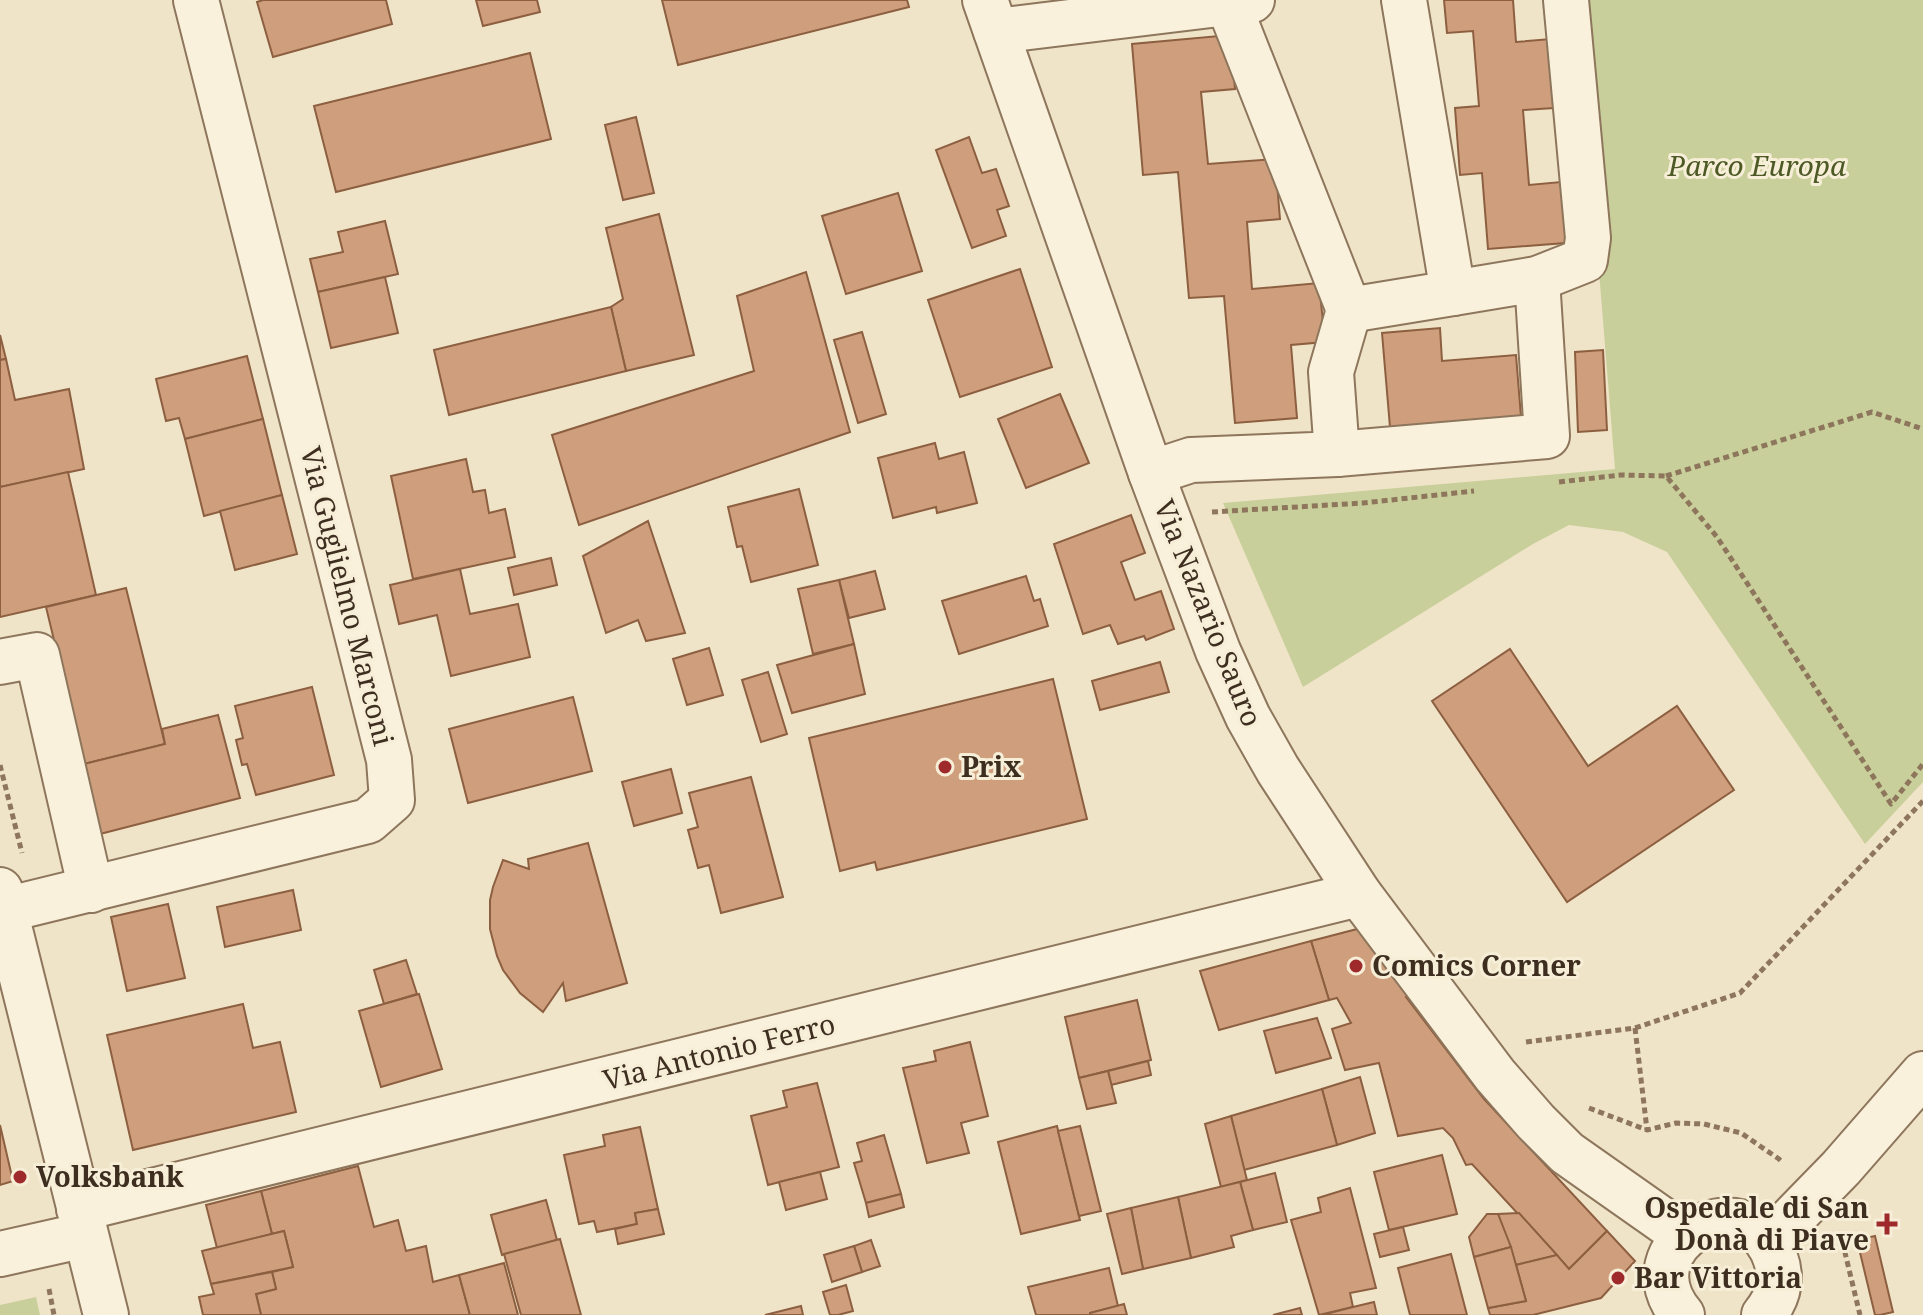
<svg xmlns="http://www.w3.org/2000/svg" width="1923" height="1315" viewBox="0 0 1923 1315" font-family="'Noto Serif',serif">
<style>
.green{fill:#c9cf9b}
.building{fill:#cf9f7d;stroke:#8d5f41;stroke-width:2}
.lines{fill:none;stroke-linecap:round;stroke-linejoin:round}
.minor-casing{stroke:#8d765c;stroke-width:48}
.path{stroke:#8d765c;stroke-width:5;stroke-dasharray:6 4;stroke-linecap:butt}
.minor{stroke:#faf1dc;stroke-width:44}
.poi-dot{fill:#9e2a2b;stroke:#f7eed8;stroke-width:3}
.labels{text-anchor:middle;stroke-width:6;stroke-linejoin:round;paint-order:stroke}
.park-label{font-size:28px;font-style:italic;fill:#4d5a26;stroke:#f7eed8}
.street-label{font-size:28px;fill:#3d2e20;stroke:#f7eed8}
.poi-label{font-size:28px;font-weight:bold;fill:#3d2e20;stroke:#f7eed8;text-anchor:start}
</style>
<rect width="100%" height="100%" fill="#f0e4c8"/>
<!-- green -->
<g class="green">
<polygon points="1577,0 1923,0 1923,782 1865,844 1667,552 1623,532 1569,525 1533,544 1303,687 1223,503 1615,469"/>
<polygon points="36,1297 40,1315 0,1315 0,1305"/>
</g>
<!-- building -->
<g class="building">
<polygon points="263,0 386,0 392,24 273,57 257,2"/>
<polygon points="476,0 537,0 540,12 483,26"/>
<polygon points="662,0 907,0 909,7 678,65"/>
<polygon points="1444,0 1513,0 1516,42 1563,38 1569,107 1523,110 1529,185 1572,181 1578,242 1488,249 1482,173 1460,175 1455,108 1479,106 1473,31 1447,33"/>
<polygon points="1230,35 1235,89 1201,92 1208,164 1275,159 1280,219 1247,222 1252,289 1319,283 1325,342 1291,345 1297,418 1235,423 1224,296 1189,298 1178,172 1143,175 1132,44"/>
<polygon points="530,53 551,139 336,192 314,106"/>
<polygon points="636,117 654,193 623,200 605,125"/>
<polygon points="969,137 982,173 996,169 1009,206 997,210 1006,236 972,248 936,150"/>
<polygon points="898,193 922,271 846,294 822,216"/>
<polygon points="659,214 694,355 626,371 611,307 623,299 606,228"/>
<polygon points="385,221 398,274 318,292 310,259 343,252 338,232"/>
<polygon points="1020,269 1052,367 960,397 928,300"/>
<polygon points="806,272 850,432 579,525 552,435 754,371 737,296"/>
<polygon points="385,277 398,333 331,348 318,292"/>
<polygon points="611,307 626,371 449,415 434,350"/>
<polygon points="1440,328 1442,361 1516,355 1521,417 1390,427 1382,333"/>
<polygon points="862,332 886,414 858,423 834,340"/>
<polygon points="0,335 6,359 0,360"/>
<polygon points="1603,350 1607,430 1578,432 1575,352"/>
<polygon points="247,356 263,419 185,439 179,418 166,421 156,379"/>
<polygon points="6,359 15,400 69,389 84,469 0,487 0,360"/>
<polygon points="1060,394 1089,463 1026,488 998,419"/>
<polygon points="263,419 282,495 204,516 185,439"/>
<polygon points="935,443 939,459 964,452 977,503 937,513 936,507 893,518 878,458"/>
<polygon points="466,459 473,492 485,490 489,513 505,509 515,557 413,579 391,476"/>
<polygon points="68,472 96,595 0,617 0,487"/>
<polygon points="799,489 818,565 751,582 742,546 737,547 728,507"/>
<polygon points="282,495 297,554 235,570 220,511"/>
<polygon points="1131,515 1145,553 1121,562 1135,600 1161,591 1174,629 1146,640 1144,636 1118,644 1110,625 1083,634 1054,544"/>
<polygon points="648,521 685,633 646,641 638,620 606,633 583,556"/>
<polygon points="551,558 557,585 514,595 508,568"/>
<polygon points="460,569 470,614 518,604 530,657 451,676 437,615 399,624 390,585"/>
<polygon points="875,571 885,609 849,618 839,580"/>
<polygon points="1026,576 1034,601 1040,599 1048,626 959,654 942,601"/>
<polygon points="839,580 854,644 813,654 798,589"/>
<polygon points="126,588 165,744 84,764 46,607"/>
<polygon points="854,644 865,694 792,713 777,665"/>
<polygon points="709,648 723,695 687,705 673,659"/>
<polygon points="1510,649 1588,766 1677,706 1734,790 1567,902 1432,701"/>
<polygon points="1160,662 1169,692 1100,710 1092,681"/>
<polygon points="768,672 787,734 761,742 742,680"/>
<polygon points="1053,679 1087,819 877,870 875,862 840,871 809,738"/>
<polygon points="312,687 334,775 256,795 247,764 242,765 236,740 243,738 235,706"/>
<polygon points="573,697 592,771 468,803 449,729"/>
<polygon points="218,715 240,798 100,834 84,764 165,744 162,729"/>
<polygon points="671,769 682,813 634,826 622,782"/>
<polygon points="751,777 783,897 721,913 709,865 698,868 688,830 698,827 689,793"/>
<polygon points="588,843 627,983 566,1001 563,983 543,1012 520,993 503,970 497,956 490,929 490,900 493,887 503,860 529,869 528,859"/>
<polygon points="293,890 301,930 225,947 217,907"/>
<polygon points="168,904 185,978 127,991 111,917"/>
<polygon points="1365,927 1412,993 1406,997 1484,1099 1607,1231 1569,1269 1472,1164 1466,1165 1453,1138 1443,1128 1398,1136 1379,1063 1345,1070 1332,1029 1351,1023 1337,998 1329,1000 1311,941"/>
<polygon points="1311,941 1329,1000 1219,1030 1200,971"/>
<polygon points="406,960 417,994 384,1004 374,970"/>
<polygon points="419,994 442,1069 381,1087 359,1011"/>
<polygon points="1137,1000 1151,1060 1079,1078 1065,1017"/>
<polygon points="243,1004 253,1048 280,1042 296,1112 133,1150 107,1035"/>
<polygon points="1317,1018 1331,1058 1276,1073 1264,1031"/>
<polygon points="970,1042 988,1116 961,1123 969,1153 927,1163 903,1068 936,1061 934,1051"/>
<polygon points="1148,1061 1151,1075 1111,1085 1108,1071"/>
<polygon points="1108,1071 1116,1103 1087,1109 1079,1078"/>
<polygon points="1360,1077 1375,1133 1337,1145 1322,1089"/>
<polygon points="817,1083 839,1167 768,1185 751,1116 787,1107 783,1091"/>
<polygon points="1322,1089 1337,1145 1244,1170 1231,1116"/>
<polygon points="1231,1116 1247,1180 1221,1187 1205,1124"/>
<polygon points="0,1125 13,1181 0,1185"/>
<polygon points="1057,1126 1080,1220 1021,1234 998,1142"/>
<polygon points="1080,1126 1101,1211 1079,1216 1058,1131"/>
<polygon points="640,1127 658,1209 635,1213 637,1224 597,1232 594,1221 579,1224 564,1155 605,1146 603,1135"/>
<polygon points="884,1135 901,1194 866,1203 854,1163 862,1161 857,1143"/>
<polygon points="1442,1155 1457,1214 1389,1230 1374,1172"/>
<polygon points="358,1166 374,1227 398,1220 406,1251 426,1246 433,1282 459,1275 470,1315 261,1315 256,1294 276,1289 272,1272 293,1267 284,1231 272,1234 261,1191"/>
<polygon points="820,1172 827,1199 786,1210 779,1182"/>
<polygon points="1275,1173 1287,1222 1253,1230 1240,1182"/>
<polygon points="1240,1182 1253,1230 1231,1236 1234,1247 1191,1258 1178,1197"/>
<polygon points="1350,1188 1376,1288 1350,1293 1353,1307 1319,1315 1291,1220 1321,1212 1318,1198"/>
<polygon points="261,1191 272,1234 217,1248 206,1205"/>
<polygon points="901,1194 904,1207 869,1217 866,1203"/>
<polygon points="1178,1197 1191,1258 1143,1269 1131,1208"/>
<polygon points="546,1200 557,1240 502,1255 491,1215"/>
<polygon points="1131,1208 1143,1269 1122,1274 1107,1214"/>
<polygon points="658,1209 664,1234 618,1244 615,1229 637,1224 635,1213"/>
<polygon points="1519,1213 1557,1255 1516,1265 1498,1214"/>
<polygon points="1487,1214 1498,1214 1511,1247 1474,1257 1469,1237"/>
<polygon points="1403,1227 1409,1250 1380,1257 1374,1234"/>
<polygon points="284,1231 293,1267 211,1284 202,1251"/>
<polygon points="1607,1231 1635,1261 1601,1298 1533,1315 1490,1315 1488,1308 1526,1301 1516,1265 1557,1255 1569,1269"/>
<polygon points="1875,1236 1893,1312 1880,1315 1875,1315 1857,1240"/>
<polygon points="560,1239 581,1315 521,1315 504,1254"/>
<polygon points="871,1240 880,1266 862,1272 854,1246"/>
<polygon points="854,1246 862,1272 832,1282 824,1255"/>
<polygon points="1511,1247 1526,1301 1488,1308 1474,1257"/>
<polygon points="1451,1254 1467,1315 1410,1315 1398,1268"/>
<polygon points="504,1263 518,1315 470,1315 459,1275"/>
<polygon points="1109,1268 1118,1306 1090,1313 1090,1315 1036,1315 1028,1287"/>
<polygon points="272,1272 276,1289 256,1294 261,1315 203,1315 199,1297 214,1294 211,1284"/>
<polygon points="846,1285 853,1311 838,1315 830,1315 823,1292"/>
<polygon points="1374,1302 1377,1315 1322,1315 1353,1307"/>
<polygon points="1124,1304 1127,1315 1090,1315 1090,1313"/>
<polygon points="801,1306 803,1315 765,1315"/>
<polygon points="1300,1308 1302,1315 1273,1315"/>
</g>
<g class="lines">
<defs>
<g id="minor">
<polyline points="985,0 1151,473 1218,651 1248,717 1278,770 1359,894 1495,1075 1536,1122 1567,1153 1685,1236"/>
<polyline points="1228,3 1349,310 1453,293 1404,0"/>
<polyline points="996,31 1252,0"/>
<polyline points="1453,293 1537,279 1585,260 1588,238 1566,0"/>
<polyline points="1337,454 1547,436 1537,279"/>
<polyline points="1151,473 1191,460 1337,454 1331,372 1349,310"/>
<polyline points="0,662 37,655 91,890"/>
<polyline points="0,890 106,1315"/>
<polyline points="5,910 368,821 392,800 389,760 196,0"/>
<polyline points="79,1209 1359,894"/>
<polyline points="1768,1243 1841,1168 1923,1074"/>
<polyline points="0,1254 85,1235"/>
<path d="M1682 1315C1623 1245 1746 1176 1775 1257 1783 1279 1778 1298 1764 1315"/>
</g>
</defs>
<!-- minor casing -->
<use href="#minor" class="minor-casing"/>
<!-- path -->
<g class="path">
<polyline points="1666,476 1872,412 1923,429"/>
<polyline points="1559,482 1621,475 1666,476 1717,537 1891,804 1923,764"/>
<polyline points="1212,512 1363,503 1474,491"/>
<polyline points="0,765 22,853"/>
<polyline points="1635,1028 1647,1130"/>
<polyline points="1526,1042 1635,1028 1740,993 1923,801"/>
<polyline points="1589,1108 1647,1130 1676,1123 1704,1124 1741,1133 1779,1159 1783,1163"/>
<polyline points="1840,1232 1860,1315"/>
<polyline points="49,1289 54,1315"/>
</g>
<!-- minor -->
<use href="#minor" class="minor"/>
</g>
<!-- markers -->
<g class="poi-dot">
<circle cx="945" cy="767" r="8"/>
<circle cx="1356" cy="966" r="8"/>
<circle cx="20" cy="1177" r="8"/>
<path d="M1883 1212h8v8h8v8h-8v8h-8v-8h-8v-8h8z"/>
<circle cx="1618" cy="1278" r="8"/>
</g>
<g class="labels">
<!-- park labels -->
<g class="park-label">
<text x="1757" y="176">Parco Europa</text>
</g>
<!-- street labels -->
<g class="street-label">
<text transform="translate(347 596) rotate(76)" y="10">Via Guglielmo Marconi</text>
<text transform="translate(1208 613) rotate(68)" y="10">Via Nazario Sauro</text>
<text transform="translate(719 1052) rotate(-14)" y="10">Via Antonio Ferro</text>
</g>
<!-- poi labels -->
<g class="poi-label">
<text x="961" y="777">Prix</text>
<text x="1372" y="976">Comics Corner</text>
<text x="36" y="1187">Volksbank</text>
<text x="1869" y="1218" text-anchor="end">Ospedale di San<tspan x="1869" dy="32">Donà di Piave</tspan></text>
<text x="1634" y="1288">Bar Vittoria</text>
</g>
</g>
</svg>
